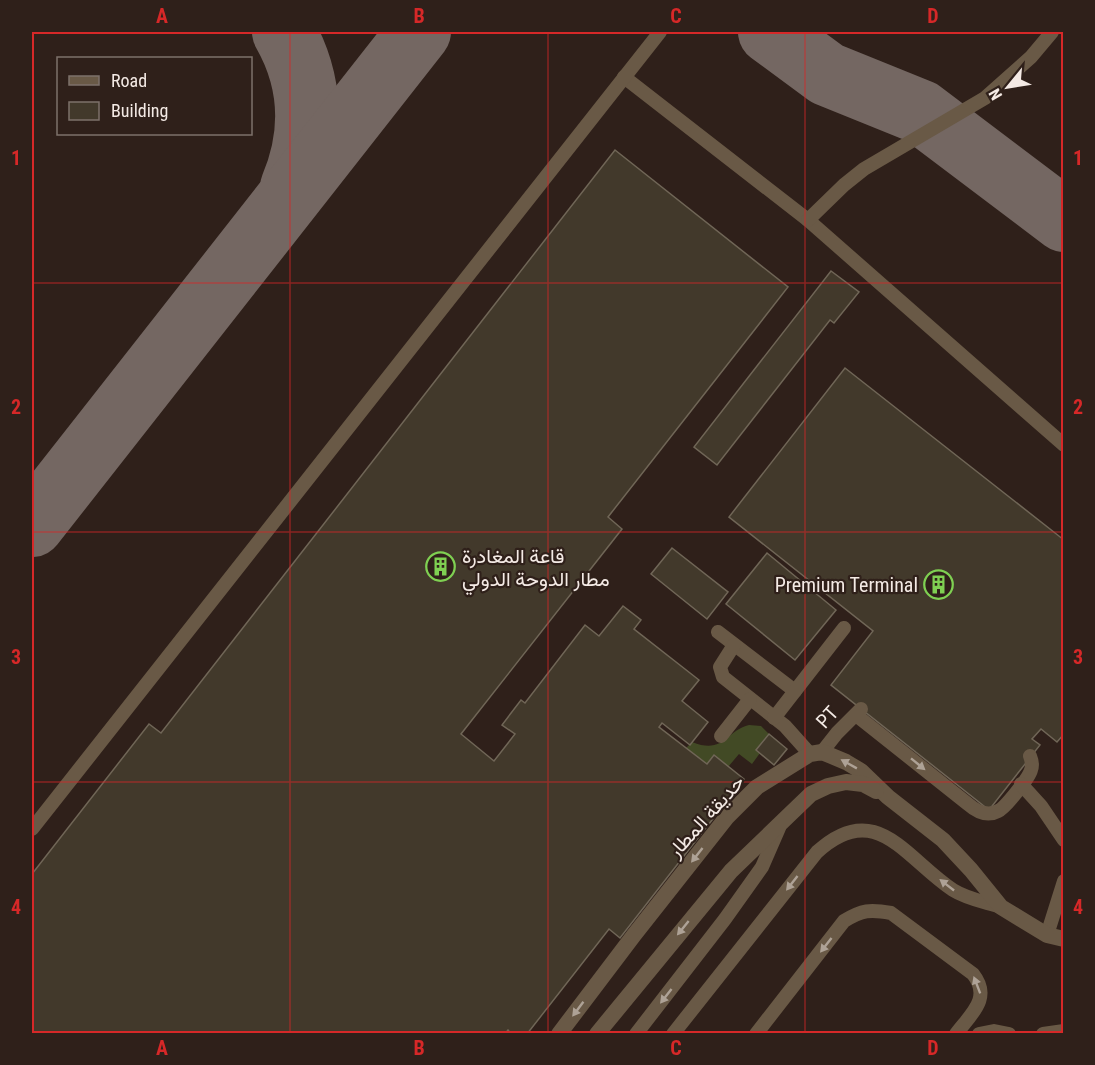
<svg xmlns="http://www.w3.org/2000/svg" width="1095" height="1065" viewBox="0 0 1095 1065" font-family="'Roboto Condensed',Vazirmatn,sans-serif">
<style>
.green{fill:#424a25}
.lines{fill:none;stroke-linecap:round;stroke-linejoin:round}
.taxiway{stroke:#746762;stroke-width:64}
.building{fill:#42392b;stroke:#706657;stroke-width:1.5}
.service{stroke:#695946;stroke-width:14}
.minor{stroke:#695946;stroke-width:16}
.oneway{fill:#aea296}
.grid{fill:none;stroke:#d62828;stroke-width:1.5;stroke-opacity:0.55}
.labels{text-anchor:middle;stroke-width:4.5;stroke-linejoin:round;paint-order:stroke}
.poi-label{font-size:20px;fill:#f4eae5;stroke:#2f201a;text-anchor:start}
.street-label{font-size:20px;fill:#f4eae5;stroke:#2f201a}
.neatline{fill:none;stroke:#d62828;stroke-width:2}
.grid-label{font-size:20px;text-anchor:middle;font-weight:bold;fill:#d62828}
</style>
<rect width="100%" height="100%" fill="#2f201a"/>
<!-- green -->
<path class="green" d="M749 725 761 726 769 734 756 750 760 753 752 764 739 754 728 767 714 755 707 764 686 748 692 742C724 755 725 731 749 725Z"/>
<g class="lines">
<!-- taxiway -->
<g class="taxiway">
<path d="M284 32C312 81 314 135 292 187"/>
<polyline points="770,32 827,74 921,112 1064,220"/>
<polyline points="32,525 419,32"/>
</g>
</g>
<!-- building -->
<g class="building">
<polygon points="615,150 788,287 608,517 622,529 461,734 494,761 515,734 502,725 521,700 525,703 585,625 599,636 623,606 641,620 634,629 699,680 682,701 708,722 690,745 662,723 659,727 707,764 714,755 744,779 620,938 609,929 527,1034 511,1034 508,1030 505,1034 32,1034 32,874 149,724 161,733"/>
<polygon points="831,271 859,292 834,323 830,320 717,465 694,447"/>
<polygon points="845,368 1064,540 1064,734 1057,742 1041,729 1032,739 1040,745 989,810 831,685 873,631 729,517"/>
<polygon points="672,548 728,592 707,619 651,574"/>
<polygon points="767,553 836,610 795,660 726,604"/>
<polygon points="769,734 787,749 774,765 756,750"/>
</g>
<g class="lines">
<!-- service -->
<g class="service">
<polyline points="624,77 808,220 1064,445"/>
<polyline points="808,220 844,185 864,169 985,98 1031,57 1052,32"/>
<polyline points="718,632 795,691"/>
<polyline points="734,645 720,667 723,677 785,726 810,754"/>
<path d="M856 715 968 804C976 811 987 817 998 811 1005 808 1029 778 1031 770 1033 765 1032 761 1030 756"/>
<polyline points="774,718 844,628"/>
<polyline points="721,736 750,699"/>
<polyline points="822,752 837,733 861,709"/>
<polyline points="1021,784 1041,806 1064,840"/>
<polyline points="32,829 660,32"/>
<polyline points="1047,935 1064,881"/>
<polyline points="636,1034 725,919 762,867 779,828"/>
<path d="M673 1034 817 852C876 798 905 858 953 890 967 899 985 902 1001 907"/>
<path d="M756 1034 844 921C862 910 870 909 891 913L973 974C992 998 971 1014 956 1034"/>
<polyline points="979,1034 994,1031 1009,1034"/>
<polyline points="1043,1034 1064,1031"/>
</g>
<!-- minor -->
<g class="minor">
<polyline points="559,1034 634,935 727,817 757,787 810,754 822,752 846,762 861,771 888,797 943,840 971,870 1001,907 1047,935 1064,939"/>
<polyline points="597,1034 731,871 811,794 828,786 846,782 863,784 876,791"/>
</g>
</g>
<!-- one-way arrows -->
<defs><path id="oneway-solid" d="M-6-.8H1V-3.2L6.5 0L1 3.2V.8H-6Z" transform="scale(1.5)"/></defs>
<g class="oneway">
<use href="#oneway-solid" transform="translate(849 764) rotate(-151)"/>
<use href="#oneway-solid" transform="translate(918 764) rotate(39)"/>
<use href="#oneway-solid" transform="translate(697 855) rotate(128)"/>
<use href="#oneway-solid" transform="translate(792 883) rotate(128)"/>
<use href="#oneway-solid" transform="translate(947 885) rotate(-142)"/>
<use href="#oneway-solid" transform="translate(683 928) rotate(129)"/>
<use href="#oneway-solid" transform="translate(826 945) rotate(128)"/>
<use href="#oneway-solid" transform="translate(977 985) rotate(-111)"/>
<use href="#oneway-solid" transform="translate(666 996) rotate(128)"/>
<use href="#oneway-solid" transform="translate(578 1009) rotate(127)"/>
</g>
<!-- grid -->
<path class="grid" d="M290 32V1034M548 32V1034M805 32V1034M32 283H1064M32 532H1064M32 782H1064"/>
<!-- icons -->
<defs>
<symbol id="building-ring" viewBox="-11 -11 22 22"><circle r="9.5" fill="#2f201a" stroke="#7fd052" stroke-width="1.5"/><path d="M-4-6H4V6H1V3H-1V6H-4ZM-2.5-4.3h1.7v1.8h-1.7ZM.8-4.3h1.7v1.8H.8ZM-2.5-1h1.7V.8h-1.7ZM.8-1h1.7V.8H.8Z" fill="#7fd052"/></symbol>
</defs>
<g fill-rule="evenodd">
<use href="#building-ring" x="424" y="550" width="33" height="33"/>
<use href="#building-ring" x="922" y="568" width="33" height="33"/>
</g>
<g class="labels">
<!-- poi labels -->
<g class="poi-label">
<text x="462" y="563">قاعة المغادرة<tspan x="462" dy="23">مطار الدوحة الدولي</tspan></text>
<text x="918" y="592" text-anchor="end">Premium Terminal</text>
</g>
<!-- street labels -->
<g class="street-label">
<text transform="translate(827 717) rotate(-48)" y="7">PT</text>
<text transform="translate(706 816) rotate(-48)" y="7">حديقة المطار</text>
</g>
</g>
<!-- border -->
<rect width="1095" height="1065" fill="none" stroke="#2f201a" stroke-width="66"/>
<!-- legend -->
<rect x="57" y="57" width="195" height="78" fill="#2f201a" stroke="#7e716b" stroke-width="1.5"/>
<rect x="69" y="76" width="30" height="9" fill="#695946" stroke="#7e716b" stroke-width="1.5"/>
<text x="111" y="87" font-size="18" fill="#f4eae5">Road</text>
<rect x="69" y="102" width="30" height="18" fill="#42392b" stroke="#7e716b" stroke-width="1.5"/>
<text x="111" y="117" font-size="18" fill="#f4eae5">Building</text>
<!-- north arrow -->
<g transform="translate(1008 87) rotate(240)" stroke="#2f201a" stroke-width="4.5" paint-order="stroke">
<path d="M0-4.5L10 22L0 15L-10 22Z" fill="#f4eae5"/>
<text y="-9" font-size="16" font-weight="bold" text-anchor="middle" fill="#f4eae5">N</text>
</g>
<rect x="33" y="33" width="1029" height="999" class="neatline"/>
<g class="grid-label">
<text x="162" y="23">A</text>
<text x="419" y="23">B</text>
<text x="676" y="23">C</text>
<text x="933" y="23">D</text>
<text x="16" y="165">1</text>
<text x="1078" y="165">1</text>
<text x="16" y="414">2</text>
<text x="1078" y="414">2</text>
<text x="16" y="664">3</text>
<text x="1078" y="664">3</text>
<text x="16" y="914">4</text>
<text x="1078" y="914">4</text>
<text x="162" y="1055">A</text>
<text x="419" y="1055">B</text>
<text x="676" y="1055">C</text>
<text x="933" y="1055">D</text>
</g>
</svg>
